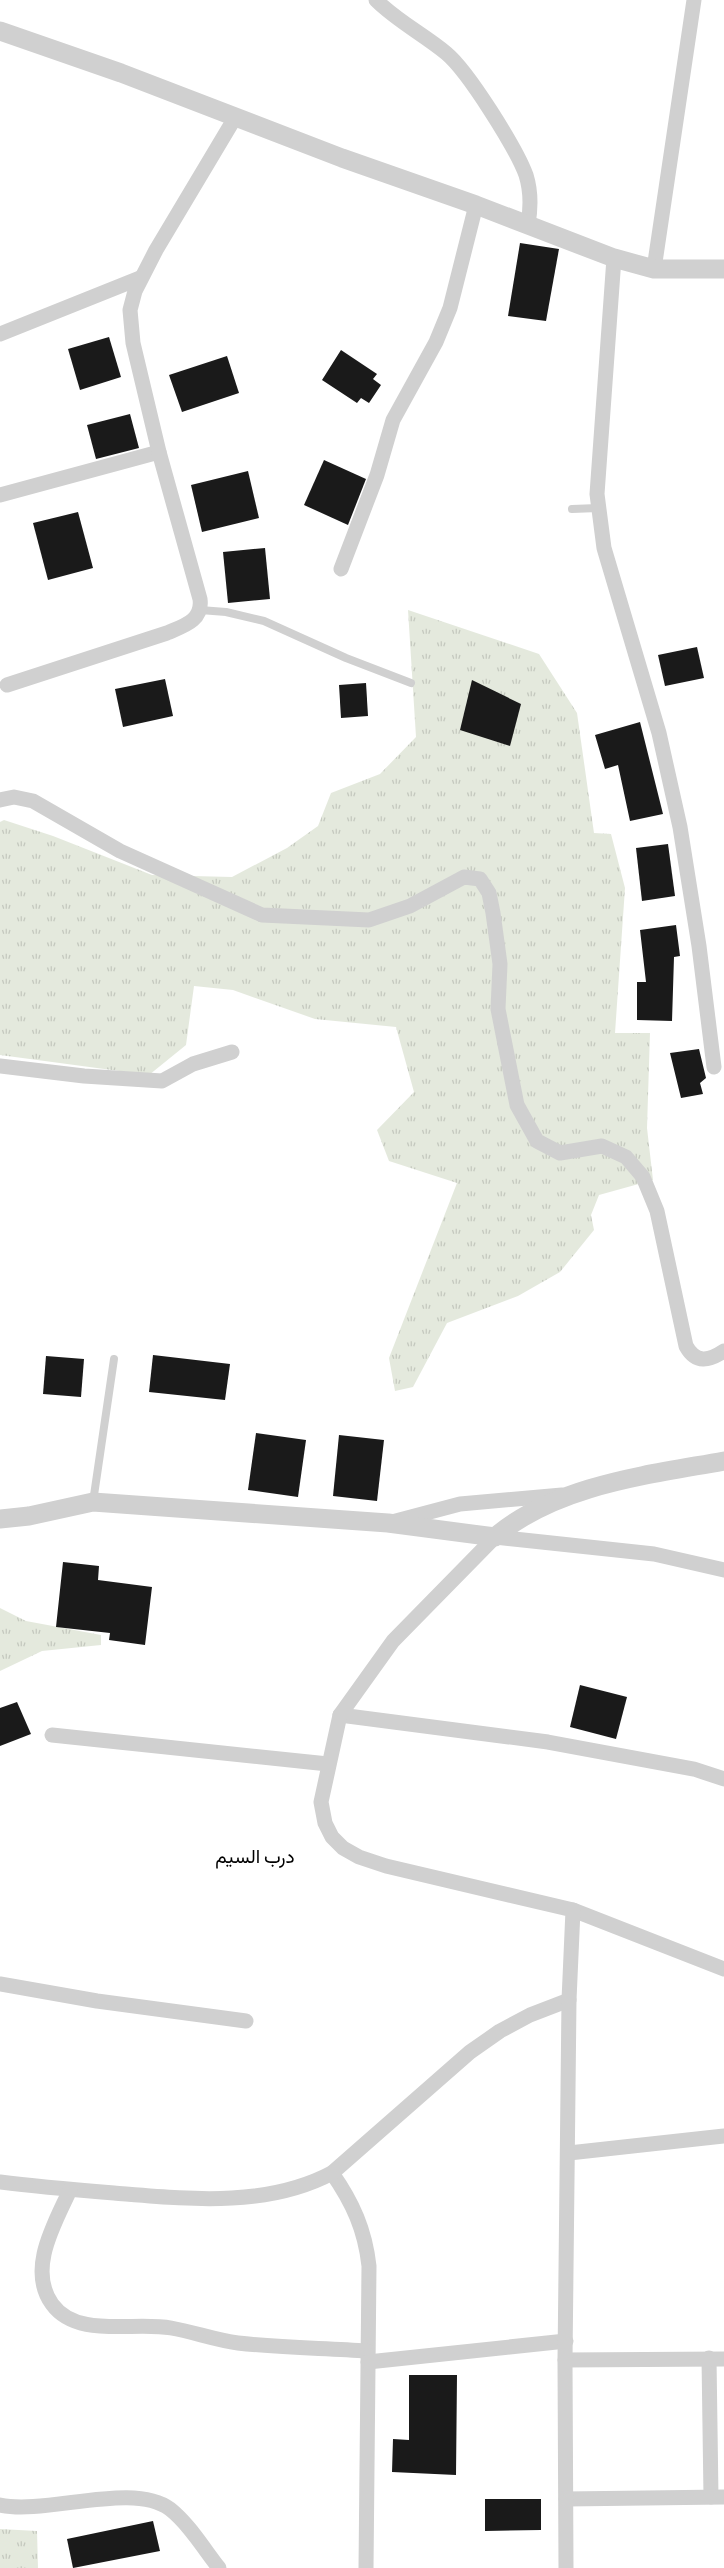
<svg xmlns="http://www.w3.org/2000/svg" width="724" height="2568" viewBox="0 0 724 2568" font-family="Manrope,Vazirmatn,sans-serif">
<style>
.grass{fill:url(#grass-tufts)}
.building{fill:#1a1a1a}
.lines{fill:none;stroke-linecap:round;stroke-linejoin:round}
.service{stroke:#d0d0d0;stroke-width:8}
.minor{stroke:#d0d0d0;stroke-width:15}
.tertiary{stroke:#d0d0d0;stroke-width:19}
.labels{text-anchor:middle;stroke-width:5;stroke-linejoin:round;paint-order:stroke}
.quarter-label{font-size:19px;fill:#000;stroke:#fff}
</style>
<defs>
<pattern id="grass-tufts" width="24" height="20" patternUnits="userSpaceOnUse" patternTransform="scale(1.25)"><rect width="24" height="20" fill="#e4e9dd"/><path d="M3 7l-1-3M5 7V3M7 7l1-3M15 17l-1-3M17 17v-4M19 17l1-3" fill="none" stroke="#c4c8be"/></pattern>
</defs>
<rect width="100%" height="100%" fill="#fff"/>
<!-- grass -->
<g class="grass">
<polygon points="408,610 539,654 577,713 594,833 611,834 625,888 615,1033 650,1033 647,1128 653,1180 599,1195 591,1215 594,1230 560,1272 518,1296 447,1323 413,1387 395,1391 389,1358 457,1183 389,1161 377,1130 414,1092 396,1027 315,1019 233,990 194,986 186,1045 149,1075 0,1055 0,822 4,820 53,836 152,875 232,877 287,848 318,826 331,793 380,774 416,737"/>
<polygon points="0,1608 26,1621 101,1635 101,1645 42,1651 0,1671"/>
<polygon points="0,2529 37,2531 38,2568 0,2568"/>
</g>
<!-- building -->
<g class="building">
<polygon points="520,243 559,249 546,321 508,316"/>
<polygon points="109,337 121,377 80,390 68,349"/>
<polygon points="341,350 377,374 373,379 381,385 369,403 361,398 357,403 322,380"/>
<polygon points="227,356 239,393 182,412 169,375"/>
<polygon points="130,414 139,448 96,459 87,425"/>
<polygon points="324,460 366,479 348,525 304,505"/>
<polygon points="248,471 259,518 202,532 191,485"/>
<polygon points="78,512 93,568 48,580 33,523"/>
<polygon points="265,548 270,599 228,603 223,552"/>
<polygon points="697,647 704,678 665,686 658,655"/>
<polygon points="165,679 173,716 123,727 115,689"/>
<polygon points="472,680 521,704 510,746 460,730"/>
<polygon points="366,683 368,716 341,718 339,685"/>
<polygon points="640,722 663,814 630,821 618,765 605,769 595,735"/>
<polygon points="668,844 675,896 642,901 636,848"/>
<polygon points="676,925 680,956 674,957 672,1021 637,1020 637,982 646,982 640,930"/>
<polygon points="699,1049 706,1078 700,1083 703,1094 681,1098 670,1053"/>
<polygon points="153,1355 230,1364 225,1400 149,1392"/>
<polygon points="46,1356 84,1359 81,1397 43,1394"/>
<polygon points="256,1433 306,1440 298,1497 248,1490"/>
<polygon points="339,1435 384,1440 377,1501 333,1496"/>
<polygon points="63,1562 99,1566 98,1580 152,1587 145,1645 109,1640 110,1633 56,1627"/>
<polygon points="580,1685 627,1697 616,1739 570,1727"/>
<polygon points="17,1702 31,1734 0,1746 0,1708"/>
<polygon points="409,2375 457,2375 456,2475 392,2472 393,2439 409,2440"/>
<polygon points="485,2499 541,2499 541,2530 485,2531"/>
<polygon points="153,2521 160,2551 73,2568 67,2539"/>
</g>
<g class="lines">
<!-- service -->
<g class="service">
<polyline points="572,509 598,508"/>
<polyline points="200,610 226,612 264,621 346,658 411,683"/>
<polyline points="93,1502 114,1359"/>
</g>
<!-- minor -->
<g class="minor">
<path d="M376 0C397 21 423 34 446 53 468 71 516 148 526 175 531 191 531 207 528 224"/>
<polyline points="614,258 597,494 604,548 659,733 680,827 699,946 714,1067"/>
<polyline points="654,269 694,0"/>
<polyline points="0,334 140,278"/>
<polyline points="0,495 159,452"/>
<polyline points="341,569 377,475 393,420 436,342 450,308 476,205"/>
<path d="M7 685 167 633C183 626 203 621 200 599L159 452 133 343 130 310 135 291 156 250 236 116"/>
<path d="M0 800 14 797 33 801 120 851 262 915 369 920 410 906 464 877 480 879 489 893 493 913 500 964 498 1009 517 1105 537 1141 560 1153 602 1146 626 1157 643 1177 657 1211 686 1346C696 1364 709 1361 724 1351"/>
<polyline points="0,1066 84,1076 162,1081 193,1064 232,1052"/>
<polyline points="392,1522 460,1504 562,1495"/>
<polyline points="340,1715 548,1742 694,1769 724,1779"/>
<polyline points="52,1735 328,1764"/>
<polyline points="573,1910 724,1969"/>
<polyline points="0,1984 97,2001 246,2021"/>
<polyline points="569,2153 724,2136"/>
<path d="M332 2173C353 2203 365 2230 369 2266L366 2568"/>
<path d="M0 2182C38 2187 76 2190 114 2193 187 2199 266 2208 332 2173L470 2052 500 2031 530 2015 569 2000"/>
<path d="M70 2190C55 2223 27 2269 52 2304 77 2339 134 2321 171 2328 194 2332 215 2340 238 2343 281 2348 324 2348 367 2351"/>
<polyline points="709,2358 711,2497"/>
<polyline points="565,2360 724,2359"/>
<polyline points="368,2362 566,2341"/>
<polyline points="566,2499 724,2497"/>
<path d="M0 2505C47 2515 133 2481 170 2509 189 2524 204 2549 219 2568"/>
<polyline points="566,2568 565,2360 569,2000 573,1910 386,1866 359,1857 343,1848 332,1837 325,1823 321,1802 340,1715 393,1641 495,1537 654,1554 724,1570"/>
</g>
<!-- tertiary -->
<g class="tertiary">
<polyline points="0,31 121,73 342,158 476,205 614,258 654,269 724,269"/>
<path d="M0 1519 29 1516 93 1502 388 1523 495 1537C556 1485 647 1475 724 1461"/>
</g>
</g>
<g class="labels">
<!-- quarter labels -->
<g class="quarter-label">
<text x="255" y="1863">درب السيم</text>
</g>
</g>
</svg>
